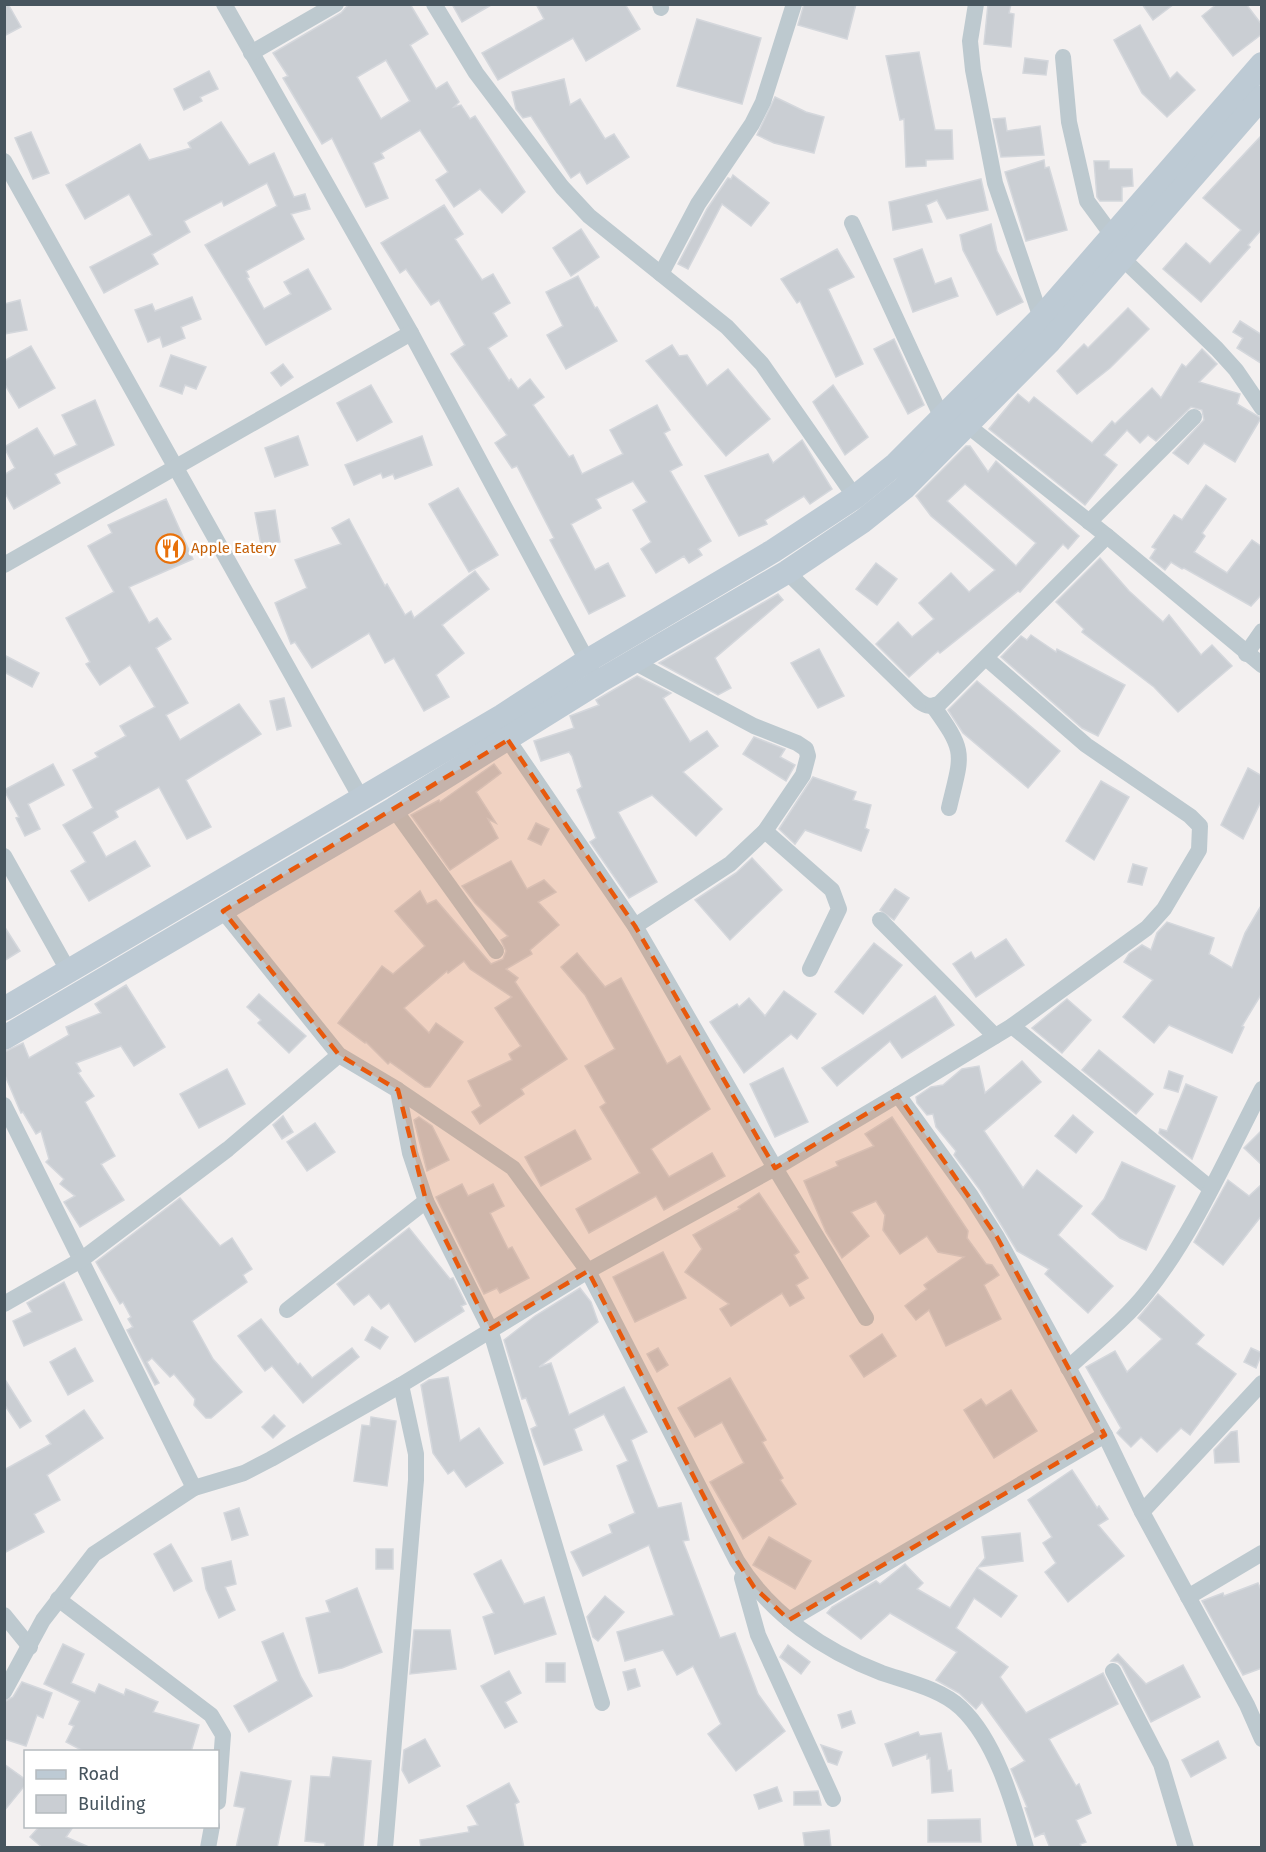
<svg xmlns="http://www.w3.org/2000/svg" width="1266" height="1852" viewBox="0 0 1266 1852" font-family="'Fira Sans',sans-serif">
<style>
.building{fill:#caced3;stroke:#d4d7dc;stroke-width:1.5;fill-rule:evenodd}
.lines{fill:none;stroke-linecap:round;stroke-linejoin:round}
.street{stroke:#bdc9cf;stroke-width:16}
.secondary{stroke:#bdcad4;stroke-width:24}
.marked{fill:#e8590c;fill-opacity:0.2;stroke:#e8590c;stroke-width:4.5;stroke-dasharray:12 8;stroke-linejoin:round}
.labels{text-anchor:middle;stroke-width:5;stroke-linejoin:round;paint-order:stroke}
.food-label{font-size:15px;fill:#c56008;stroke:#fff;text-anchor:start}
</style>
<rect width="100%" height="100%" fill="#f3f0f0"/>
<!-- building -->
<g class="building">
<polygon points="4,4 8,4 21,27 4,36"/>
<path d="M349 4H410L428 34 410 45 436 89 447 82 459 102 454 107 461 105 470 119 475 116 525 192 502 213 480 189 454 207 436 180 448 172 420 130 381 153 384 158 373 163 388 198 366 207 332 138 322 144 283 78 288 76 273 53 341 13ZM386 60 410 101 381 119 357 77Z"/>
<polygon points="452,4 493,4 462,22"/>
<polygon points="536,4 625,4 640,29 586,61 573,38 498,80 482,53 544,19"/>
<polygon points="804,4 856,4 847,39 798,25"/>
<polygon points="988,4 1011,4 1009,13 1014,14 1011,47 984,44"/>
<polygon points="1142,4 1174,4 1153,20"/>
<polygon points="1217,4 1246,4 1262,25 1262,34 1233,56 1202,16"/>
<polygon points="697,19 761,38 742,104 677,86"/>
<polygon points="1140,25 1170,79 1177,72 1195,90 1167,117 1142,93 1114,40"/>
<polygon points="919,52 935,130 952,130 953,159 926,160 926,166 906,167 904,119 900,120 886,56"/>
<polygon points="1025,58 1048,61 1046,75 1023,73"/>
<polygon points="209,71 218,89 200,97 202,101 184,110 174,89"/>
<polygon points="564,79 570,105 580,99 605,139 614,134 629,157 587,184 580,172 571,178 531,116 523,118 516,109 512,92"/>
<polygon points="775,97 806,112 824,117 814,153 774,143 757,135"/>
<polygon points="1005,118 1007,131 1040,126 1044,155 1001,157 993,119"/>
<polygon points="221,122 249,165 274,153 294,197 305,194 310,209 291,214 304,239 246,271 249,277 247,278 264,309 291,294 284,282 308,269 331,309 266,345 205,245 277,206 267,183 224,206 222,201 184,221 190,232 152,254 158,264 104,293 90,267 152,235 129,194 85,219 66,185 140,144 149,160 191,148 188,143"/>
<polygon points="31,132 49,173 33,179 15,138"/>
<polygon points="1262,135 1262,229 1248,245 1250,247 1201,302 1163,269 1186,243 1210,264 1241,230 1203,198"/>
<polygon points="1044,160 1045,168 1049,167 1067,230 1026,241 1005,172"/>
<polygon points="1094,161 1109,161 1109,169 1132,169 1133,186 1122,187 1122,201 1100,201 1097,197"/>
<polygon points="733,175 769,203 751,226 722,204 688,269 678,264 707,209 728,178 731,179"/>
<polygon points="981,179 988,210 947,219 937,200 926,205 932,222 893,230 889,202"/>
<polygon points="444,205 463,234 455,239 482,280 493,274 510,303 493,313 507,336 488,348 509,381 511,379 518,389 530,379 544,397 533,405 569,457 573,455 582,474 623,454 610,430 657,405 670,430 664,433 682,465 670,471 711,541 698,549 702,555 689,563 684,556 656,573 641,549 651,542 633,510 647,502 633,481 596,499 601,508 571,524 595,570 608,563 625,596 589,614 550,540 554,538 517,466 512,468 495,443 507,435 451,354 465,345 439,300 431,305 406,269 400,273 381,243"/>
<polygon points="991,224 997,251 1023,302 997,315 963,250 960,235"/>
<polygon points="581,229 599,257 571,276 553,248"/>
<polygon points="837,249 854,277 828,289 863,364 836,377 800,301 797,303 781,279"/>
<polygon points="922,249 935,284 951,278 958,296 913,312 894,259"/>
<polygon points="578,276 595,308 597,307 617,341 566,369 547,335 563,326 546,292"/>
<polygon points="192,297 201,319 181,327 185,338 163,347 160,337 148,342 135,310 152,304 155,311"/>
<polygon points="20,300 27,330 4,334 4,304"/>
<polygon points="1128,308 1149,329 1110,368 1077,394 1057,371 1084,344 1088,348"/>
<polygon points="1240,321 1262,335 1262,364 1237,348 1243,338 1233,332"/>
<polygon points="894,339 924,405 908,414 874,349"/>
<polygon points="672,345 679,356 687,355 707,386 728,369 770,419 726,456 646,361"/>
<polygon points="31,346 55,388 19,408 4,383 4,361"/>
<polygon points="1202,349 1217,364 1199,382 1240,394 1237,404 1261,418 1235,462 1204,443 1188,464 1173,453 1204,420 1202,410 1191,407 1156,441 1148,435 1140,443 1127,430 1104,455 1117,465 1085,505 989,429 1018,394 1029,403 1034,397 1092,443 1112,421 1115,424 1152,388 1161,398 1182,364 1186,367"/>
<polygon points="171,355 206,367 196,389 185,385 182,394 160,386"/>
<polygon points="283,364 293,377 281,386 271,373"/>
<polygon points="371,385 392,422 357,441 337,403"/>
<polygon points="833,385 868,437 845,455 813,402"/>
<polygon points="95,400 114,445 55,474 60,483 14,509 4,491 4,475 15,468 4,447 37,428 54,456 77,445 62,415"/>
<polygon points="298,436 308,465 275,477 265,448"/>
<polygon points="422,436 432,465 395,479 393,474 383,478 381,473 354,485 345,465"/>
<polygon points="802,440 832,489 810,504 804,496 765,520 767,524 739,536 705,476 768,454 773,463"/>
<path d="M966 446H970L988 472 996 461 1079 536 1068 549 1063 544 1020 592 1018 591 940 653 938 651 909 677 876 644 898 622 912 637 934 619 919 603 951 573 969 592 995 570 931 516 916 496ZM965 484 1036 543 1016 566 947 501Z"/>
<polygon points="1206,485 1226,499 1202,533 1205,536 1194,552 1227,573 1252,540 1262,547 1262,594 1251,606 1184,568 1182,569 1171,562 1165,570 1150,558 1156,549 1152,547 1174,515 1182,520"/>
<polygon points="458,488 498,555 469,572 429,504"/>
<polygon points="166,499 193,559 129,587 149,623 157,618 171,639 156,648 188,703 166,715 180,740 239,704 261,734 186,780 211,827 187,839 159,787 115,811 118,817 92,832 106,857 135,841 150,866 89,901 71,871 86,862 63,825 93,808 73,770 98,757 95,753 126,736 120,726 155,707 130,665 100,685 86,664 90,662 66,618 114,592 88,546 112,533 108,525"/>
<polygon points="275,510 280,542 261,545 255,513"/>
<polygon points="349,519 385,586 387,584 405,615 411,611 414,618 475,571 489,589 442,625 464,653 436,675 449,697 424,711 394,658 385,663 369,633 312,668 295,642 291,644 275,603 307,588 295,560 341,544 332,528"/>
<polygon points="1100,558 1129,591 1163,622 1169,615 1201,655 1212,645 1232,666 1178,712 1154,687 1082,632 1084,629 1056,602"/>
<polygon points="876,563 897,579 877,605 856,589"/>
<polygon points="778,594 783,600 715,658 731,688 718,695 659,663"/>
<polygon points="1031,635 1056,652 1057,649 1125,685 1098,736 1082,728 1001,657 1021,636 1027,640"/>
<polygon points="819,649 844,696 818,708 791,663"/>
<polygon points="4,655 39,673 32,687 4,672"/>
<polygon points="637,676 671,693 663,698 690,742 707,731 718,746 683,772 722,809 696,836 652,795 618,812 657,882 629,898 590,842 596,838 577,790 582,787 572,756 569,752 541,761 534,741 574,728 570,716 599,705 596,700"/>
<polygon points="977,681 1060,751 1028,788 963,733 948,710"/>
<polygon points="284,698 291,726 277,730 270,701"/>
<polygon points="754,737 785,749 780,757 795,765 786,781 743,754"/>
<polygon points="53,764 64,785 28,804 40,829 25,836 16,818 19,817 4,790"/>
<polygon points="494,764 501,773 476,792 496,823 488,819 498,838 450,870 411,815 439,800 440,802"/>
<polygon points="1248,768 1262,776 1262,799 1243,839 1221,825"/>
<polygon points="813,777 856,792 853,800 871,805 865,828 869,830 861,851 805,830 795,844 779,829"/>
<polygon points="1101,781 1129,797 1094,860 1066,841"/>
<polygon points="536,823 549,829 541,845 528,839"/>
<polygon points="752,858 782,890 730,940 695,900 736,873"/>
<polygon points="511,861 527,889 544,880 556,892 538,902 559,925 530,950 532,954 506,969 518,978 515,982 567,1059 521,1089 524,1094 480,1124 472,1112 481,1106 468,1081 512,1060 509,1054 521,1046 495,1008 512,997 470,969 464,961 448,973 447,971 404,1008 429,1033 436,1023 463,1042 430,1087 425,1087 390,1062 388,1064 366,1042 365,1043 338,1023 382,966 393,974 425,946 395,911 420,891 427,904 436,900 491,964 503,959 506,951 501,940 508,936 475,903 462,886"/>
<polygon points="1133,864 1147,868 1142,885 1128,882"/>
<polygon points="895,889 909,898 894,920 880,910"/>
<polygon points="1262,904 1262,993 1242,1026 1244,1027 1232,1053 1169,1025 1154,1043 1123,1017 1153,980 1124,962 1129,954 1142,945 1151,950 1157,933 1167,922 1214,938 1209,954 1232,968 1245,933"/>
<polygon points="4,926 20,951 4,961"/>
<polygon points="1006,939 1024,965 976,997 953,964 971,952 975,959"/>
<polygon points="874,943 902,965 863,1014 835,992"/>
<polygon points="577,953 605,987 621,978 667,1064 680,1056 710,1109 651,1149 669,1177 712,1153 725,1176 664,1210 656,1196 589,1233 576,1209 640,1173 600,1107 606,1103 585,1066 615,1049 585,995 561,967"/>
<polygon points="126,985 165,1047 134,1066 121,1046 76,1063 81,1071 78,1073 94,1096 85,1102 115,1156 101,1164 124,1200 80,1227 64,1202 75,1196 60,1184 64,1179 46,1162 49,1159 41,1131 36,1134 23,1112 21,1113 4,1073 4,1052 23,1043 29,1058 69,1035 66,1027 101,1013 95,1004"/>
<polygon points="784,991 816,1014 797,1039 791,1034 744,1073 710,1022 737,1004 739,1007 749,998 765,1016"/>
<polygon points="259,994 306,1036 289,1053 258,1023 261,1020 247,1007"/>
<polygon points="935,996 954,1025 902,1058 890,1041 837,1086 822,1068"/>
<polygon points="1067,999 1091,1020 1062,1053 1032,1028"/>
<polygon points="1099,1050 1153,1094 1136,1114 1082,1070"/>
<polygon points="1022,1061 1041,1082 984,1131 1023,1188 1037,1170 1082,1206 1058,1235 1113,1286 1088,1313 1045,1274 1049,1269 1017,1251 980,1190 954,1155 956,1151 936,1127 933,1114 927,1115 917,1103 916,1097 931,1087 943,1085 962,1069 979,1066 985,1093"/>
<polygon points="783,1068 808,1122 775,1137 750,1084"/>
<polygon points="227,1069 245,1104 199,1128 180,1094"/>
<polygon points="1169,1071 1183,1076 1178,1092 1164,1088"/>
<polygon points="1186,1084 1217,1097 1192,1159 1159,1133 1160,1129 1167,1131"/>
<polygon points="1073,1115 1093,1132 1076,1153 1055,1136"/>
<polygon points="283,1116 293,1132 282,1139 273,1125"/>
<polygon points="419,1117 432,1126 449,1160 427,1171 414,1120"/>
<polygon points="892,1117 968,1231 967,1238 986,1264 992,1265 999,1275 984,1285 1001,1319 946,1346 929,1310 916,1320 905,1306 927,1289 924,1285 964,1257 938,1252 927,1236 900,1254 883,1230 885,1215 876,1201 851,1212 869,1236 842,1258 826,1232 804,1181 838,1166 836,1162 874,1146 865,1134"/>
<polygon points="315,1123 335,1152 307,1171 287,1142"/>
<polygon points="575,1130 591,1159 541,1186 525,1157"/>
<polygon points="1262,1130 1262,1165 1244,1148"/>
<polygon points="1122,1162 1175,1186 1146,1250 1120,1238 1092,1214 1104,1199"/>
<polygon points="1228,1180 1249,1196 1262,1184 1262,1215 1223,1265 1194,1242"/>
<polygon points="462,1184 468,1196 493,1184 504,1206 490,1213 508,1249 512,1247 529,1278 500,1293 497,1288 484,1294 436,1197"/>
<polygon points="759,1193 799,1252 794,1255 808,1278 796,1285 804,1298 790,1306 782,1293 731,1326 720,1309 729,1304 685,1272 702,1249 693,1235 740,1209 738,1207"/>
<polygon points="180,1198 220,1246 232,1238 252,1269 243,1275 247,1282 192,1321 213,1359 242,1392 211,1418 206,1418 194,1405 195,1399 174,1374 170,1377 152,1358 147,1362 159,1383 155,1385 127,1330 133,1327 128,1319 131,1317 123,1302 120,1304 96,1262"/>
<polygon points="409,1228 450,1279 453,1278 466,1304 461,1306 464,1311 415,1342 389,1303 381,1309 369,1294 354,1305 337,1284"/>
<polygon points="663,1252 686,1298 635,1322 613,1277"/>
<polygon points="64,1282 82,1320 24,1346 13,1321 32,1312 27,1303"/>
<polygon points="580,1288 591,1302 598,1322 539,1367 551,1363 569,1415 624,1387 647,1432 631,1440 658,1508 681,1503 689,1540 683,1541 720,1638 735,1633 758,1694 785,1731 736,1771 708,1734 721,1724 693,1666 677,1675 663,1650 625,1661 617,1632 674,1615 649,1545 583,1576 571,1552 612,1533 609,1525 635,1513 617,1466 628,1461 604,1414 574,1429 582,1450 544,1465 533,1436 531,1429 537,1426 526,1398 522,1399 504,1340 535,1316"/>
<polygon points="1158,1294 1204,1335 1196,1344 1236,1374 1190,1435 1181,1428 1157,1452 1141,1437 1131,1447 1117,1433 1121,1428 1086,1367 1115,1351 1127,1372 1162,1339 1138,1318"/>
<polygon points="261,1319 298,1365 300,1363 312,1378 352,1348 359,1357 303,1403 272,1366 265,1371 238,1336"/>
<polygon points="372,1327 388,1337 380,1349 365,1340"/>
<polygon points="882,1334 896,1356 864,1377 850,1356"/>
<polygon points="75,1348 93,1381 68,1395 50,1362"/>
<polygon points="658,1348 668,1365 657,1372 647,1354"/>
<polygon points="1251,1348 1262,1353 1256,1368 1244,1362"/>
<polygon points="448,1377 460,1441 479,1428 503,1463 466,1487 454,1470 448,1474 433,1453 421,1385 429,1380"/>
<polygon points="4,1378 31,1421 20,1428 4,1404"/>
<polygon points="730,1378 766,1440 762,1442 783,1478 780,1480 796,1504 743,1539 710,1482 744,1463 722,1422 695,1437 678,1408"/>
<polygon points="1011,1390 1037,1431 994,1458 964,1410 981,1399 986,1406"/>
<polygon points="84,1410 103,1438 47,1475 60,1500 34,1514 44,1532 4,1553 4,1470 51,1444 46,1436"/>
<polygon points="274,1415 285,1426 273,1438 262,1427"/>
<polygon points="371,1417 396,1421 387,1486 354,1481 362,1425 370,1426"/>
<polygon points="1237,1431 1239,1462 1215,1463 1214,1450 1231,1432"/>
<polygon points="1072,1470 1097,1508 1099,1506 1108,1519 1098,1525 1124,1556 1068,1602 1045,1572 1056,1563 1043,1543 1052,1537 1028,1500"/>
<polygon points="239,1508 248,1535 232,1540 224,1513"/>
<polygon points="1020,1533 1023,1561 978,1567 985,1558 982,1537"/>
<polygon points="769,1537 811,1561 795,1589 753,1565"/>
<polygon points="171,1544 192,1581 174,1591 154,1554"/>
<rect x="376" y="1549" width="17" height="20"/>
<polygon points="501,1560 524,1604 544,1597 556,1634 495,1654 483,1617 494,1613 474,1574"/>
<polygon points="231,1561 236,1584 225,1587 235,1610 219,1618 206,1589 202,1568"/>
<polygon points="905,1564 923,1583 917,1589 950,1608 977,1568 1017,1596 1001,1617 974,1598 956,1628 1008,1667 1000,1677 1026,1713 1103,1673 1118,1704 1049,1739 1076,1786 1079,1784 1091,1813 1076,1820 1086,1842 1080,1844 1082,1848 1050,1848 1044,1833 1035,1837 1025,1808 1027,1807 1011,1769 1025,1761 982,1702 976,1709 959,1693 936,1680 957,1652 890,1613 861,1639 827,1613 832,1607 876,1581 880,1584"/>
<polygon points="1258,1583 1262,1592 1262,1668 1243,1675 1202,1601 1223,1593 1224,1596"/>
<polygon points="357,1588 382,1652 342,1668 319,1673 306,1618 330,1612 326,1601"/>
<polygon points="605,1596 624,1612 598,1641 593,1637 587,1617"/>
<polygon points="414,1630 450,1630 456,1669 410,1674"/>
<polygon points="283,1633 301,1677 312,1696 249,1732 234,1706 278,1681 262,1642"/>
<polygon points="63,1644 84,1654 71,1683 95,1693 99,1684 124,1695 126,1689 158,1702 153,1712 199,1725 191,1752 85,1752 66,1742 74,1726 69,1724 80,1701 44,1684"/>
<polygon points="788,1645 810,1662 801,1674 780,1657"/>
<polygon points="1118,1654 1146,1684 1183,1665 1200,1697 1151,1722 1122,1666 1118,1662 1111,1661"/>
<rect x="546" y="1663" width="19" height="19"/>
<polygon points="635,1669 640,1686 628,1690 623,1672"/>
<polygon points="509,1671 521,1693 505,1702 517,1722 505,1728 481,1686"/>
<polygon points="22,1682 52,1693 43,1718 37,1715 26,1746 4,1739 4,1702 13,1697"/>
<polygon points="851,1711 855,1723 842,1728 838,1715"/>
<polygon points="918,1732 920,1736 941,1733 948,1771 951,1770 953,1791 932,1793 930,1758 927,1759 927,1754 893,1766 885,1744"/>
<polygon points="425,1739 440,1766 409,1783 402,1770 404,1750"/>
<polygon points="1218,1741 1226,1758 1191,1777 1182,1760"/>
<polygon points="821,1745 842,1752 837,1765 828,1762"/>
<polygon points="333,1757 371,1761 363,1848 325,1848 325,1843 305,1841 311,1776 330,1777"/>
<polygon points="4,1764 26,1780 26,1784 4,1811"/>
<polygon points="241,1772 291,1781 277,1848 236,1848 245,1808 234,1806"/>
<polygon points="509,1783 519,1802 515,1804 524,1848 421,1848 420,1840 469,1832 468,1827 478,1825 467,1806"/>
<polygon points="777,1787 782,1801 759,1809 754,1795"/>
<polygon points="818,1791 821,1805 794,1805 794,1792"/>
<polygon points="980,1819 981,1842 928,1842 928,1820"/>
<polygon points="39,1827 73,1827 66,1837 91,1848 43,1848 30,1837"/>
<polygon points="829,1830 831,1848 805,1848 803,1833"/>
</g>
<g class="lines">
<!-- street -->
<g class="street">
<polyline points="224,4 411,333 591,668"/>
<polyline points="434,4 476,73 562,187 589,216 727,327 762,364 855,497"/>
<polyline points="660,4 661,8"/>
<polyline points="976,4 970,41 973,70 995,183 1041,318"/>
<polyline points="251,53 336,4"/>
<polyline points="1063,57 1069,122 1087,201 1112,235"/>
<polyline points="4,161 362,800"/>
<polyline points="852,223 942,418"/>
<polyline points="1122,258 1217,349 1236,370 1262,408"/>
<polyline points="661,274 698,204 752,124 763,102 794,4"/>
<polyline points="967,425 1107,536 1262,665"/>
<polyline points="1089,522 1194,417"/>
<polyline points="4,565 411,333"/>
<path d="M787 572 919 701C927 707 931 707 940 703L1107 536"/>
<polyline points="1246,654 1262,631"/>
<polyline points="634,662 754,726 797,743 806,749 808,756 803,775 765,831 730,864 635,926"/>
<path d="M933 706C967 753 962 753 949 808"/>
<polyline points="508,740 635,926 775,1168 866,1318"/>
<polyline points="394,809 496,951"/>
<polyline points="765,831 832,890 839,909 810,969"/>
<polyline points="4,856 69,972"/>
<path d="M223 911 339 1055 398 1090 513 1168 588 1271 737 1561C770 1614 824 1651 882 1673 908 1682 941 1689 961 1708 996 1741 1013 1803 1026 1848"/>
<polyline points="880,920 995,1036"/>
<polyline points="1012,1026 1210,1188"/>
<polyline points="398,1090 410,1153 426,1201 490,1329 602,1703"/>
<polyline points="898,1095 971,1196 997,1237 1105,1435 1142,1512 1247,1705 1262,1739"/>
<polyline points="4,1105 194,1488"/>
<polyline points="4,1304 81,1260 228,1149 339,1055"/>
<polyline points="287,1310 426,1201"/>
<path d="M1068 1368C1094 1344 1125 1320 1147 1292 1194 1233 1227 1156 1262 1089"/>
<polyline points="1142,1512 1262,1383"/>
<polyline points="742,1578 758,1635 833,1799"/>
<polyline points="1188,1597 1262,1553"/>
<polyline points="58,1599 211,1715 223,1735 218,1802"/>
<polyline points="4,1615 30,1647"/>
<polyline points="789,1620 1105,1435"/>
<polyline points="1113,1671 1161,1764 1186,1848"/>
<polyline points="4,1692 43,1620 94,1554 194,1488 244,1473 271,1459 401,1385 588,1271 775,1168 898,1095 1012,1026 1147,928 1164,909 1199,850 1200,826 1190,816 1086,745 986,658"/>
<polyline points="208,1848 212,1826"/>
<polyline points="385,1848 416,1480 416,1454 401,1385"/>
</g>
<!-- secondary -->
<g class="secondary">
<polyline points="4,1009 502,716 587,661 773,551 855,497 896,464 1041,318 1262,64"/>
<polyline points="4,1038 394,809 598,682 787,572 863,521 904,488 1050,341 1262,97"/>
</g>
</g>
<!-- marked area -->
<path class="marked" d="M508 740 635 926 775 1168 898 1095 997 1237 1105 1435 789 1620 754 1587 737 1561 588 1271 490 1329 426 1201 398 1090 339 1055 223 911Z"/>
<!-- icons -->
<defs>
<symbol id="restaurant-ring" viewBox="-11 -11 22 22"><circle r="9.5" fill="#fff" stroke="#e8710a" stroke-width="1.5"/><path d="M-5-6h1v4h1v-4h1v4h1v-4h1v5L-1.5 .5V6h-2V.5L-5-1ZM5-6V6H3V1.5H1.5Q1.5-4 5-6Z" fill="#e8710a"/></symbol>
</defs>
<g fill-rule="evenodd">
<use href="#restaurant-ring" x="154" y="532" width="33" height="33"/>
</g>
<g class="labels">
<!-- food labels -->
<g class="food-label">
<text x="191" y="553">Apple Eatery</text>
</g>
</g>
<!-- border -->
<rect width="1266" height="1852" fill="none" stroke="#47555e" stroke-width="12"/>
<!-- legend -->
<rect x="24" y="1750" width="195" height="78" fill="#ffffff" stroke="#b5bbbf" stroke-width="1.5"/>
<rect x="36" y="1770" width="30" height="9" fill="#bdcad4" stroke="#b5bbbf" stroke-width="1.5"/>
<text x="78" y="1780" font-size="18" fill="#47555e">Road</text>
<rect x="36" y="1795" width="30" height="18" fill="#caced3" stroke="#b5bbbf" stroke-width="1.5"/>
<text x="78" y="1810" font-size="18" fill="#47555e">Building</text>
</svg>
